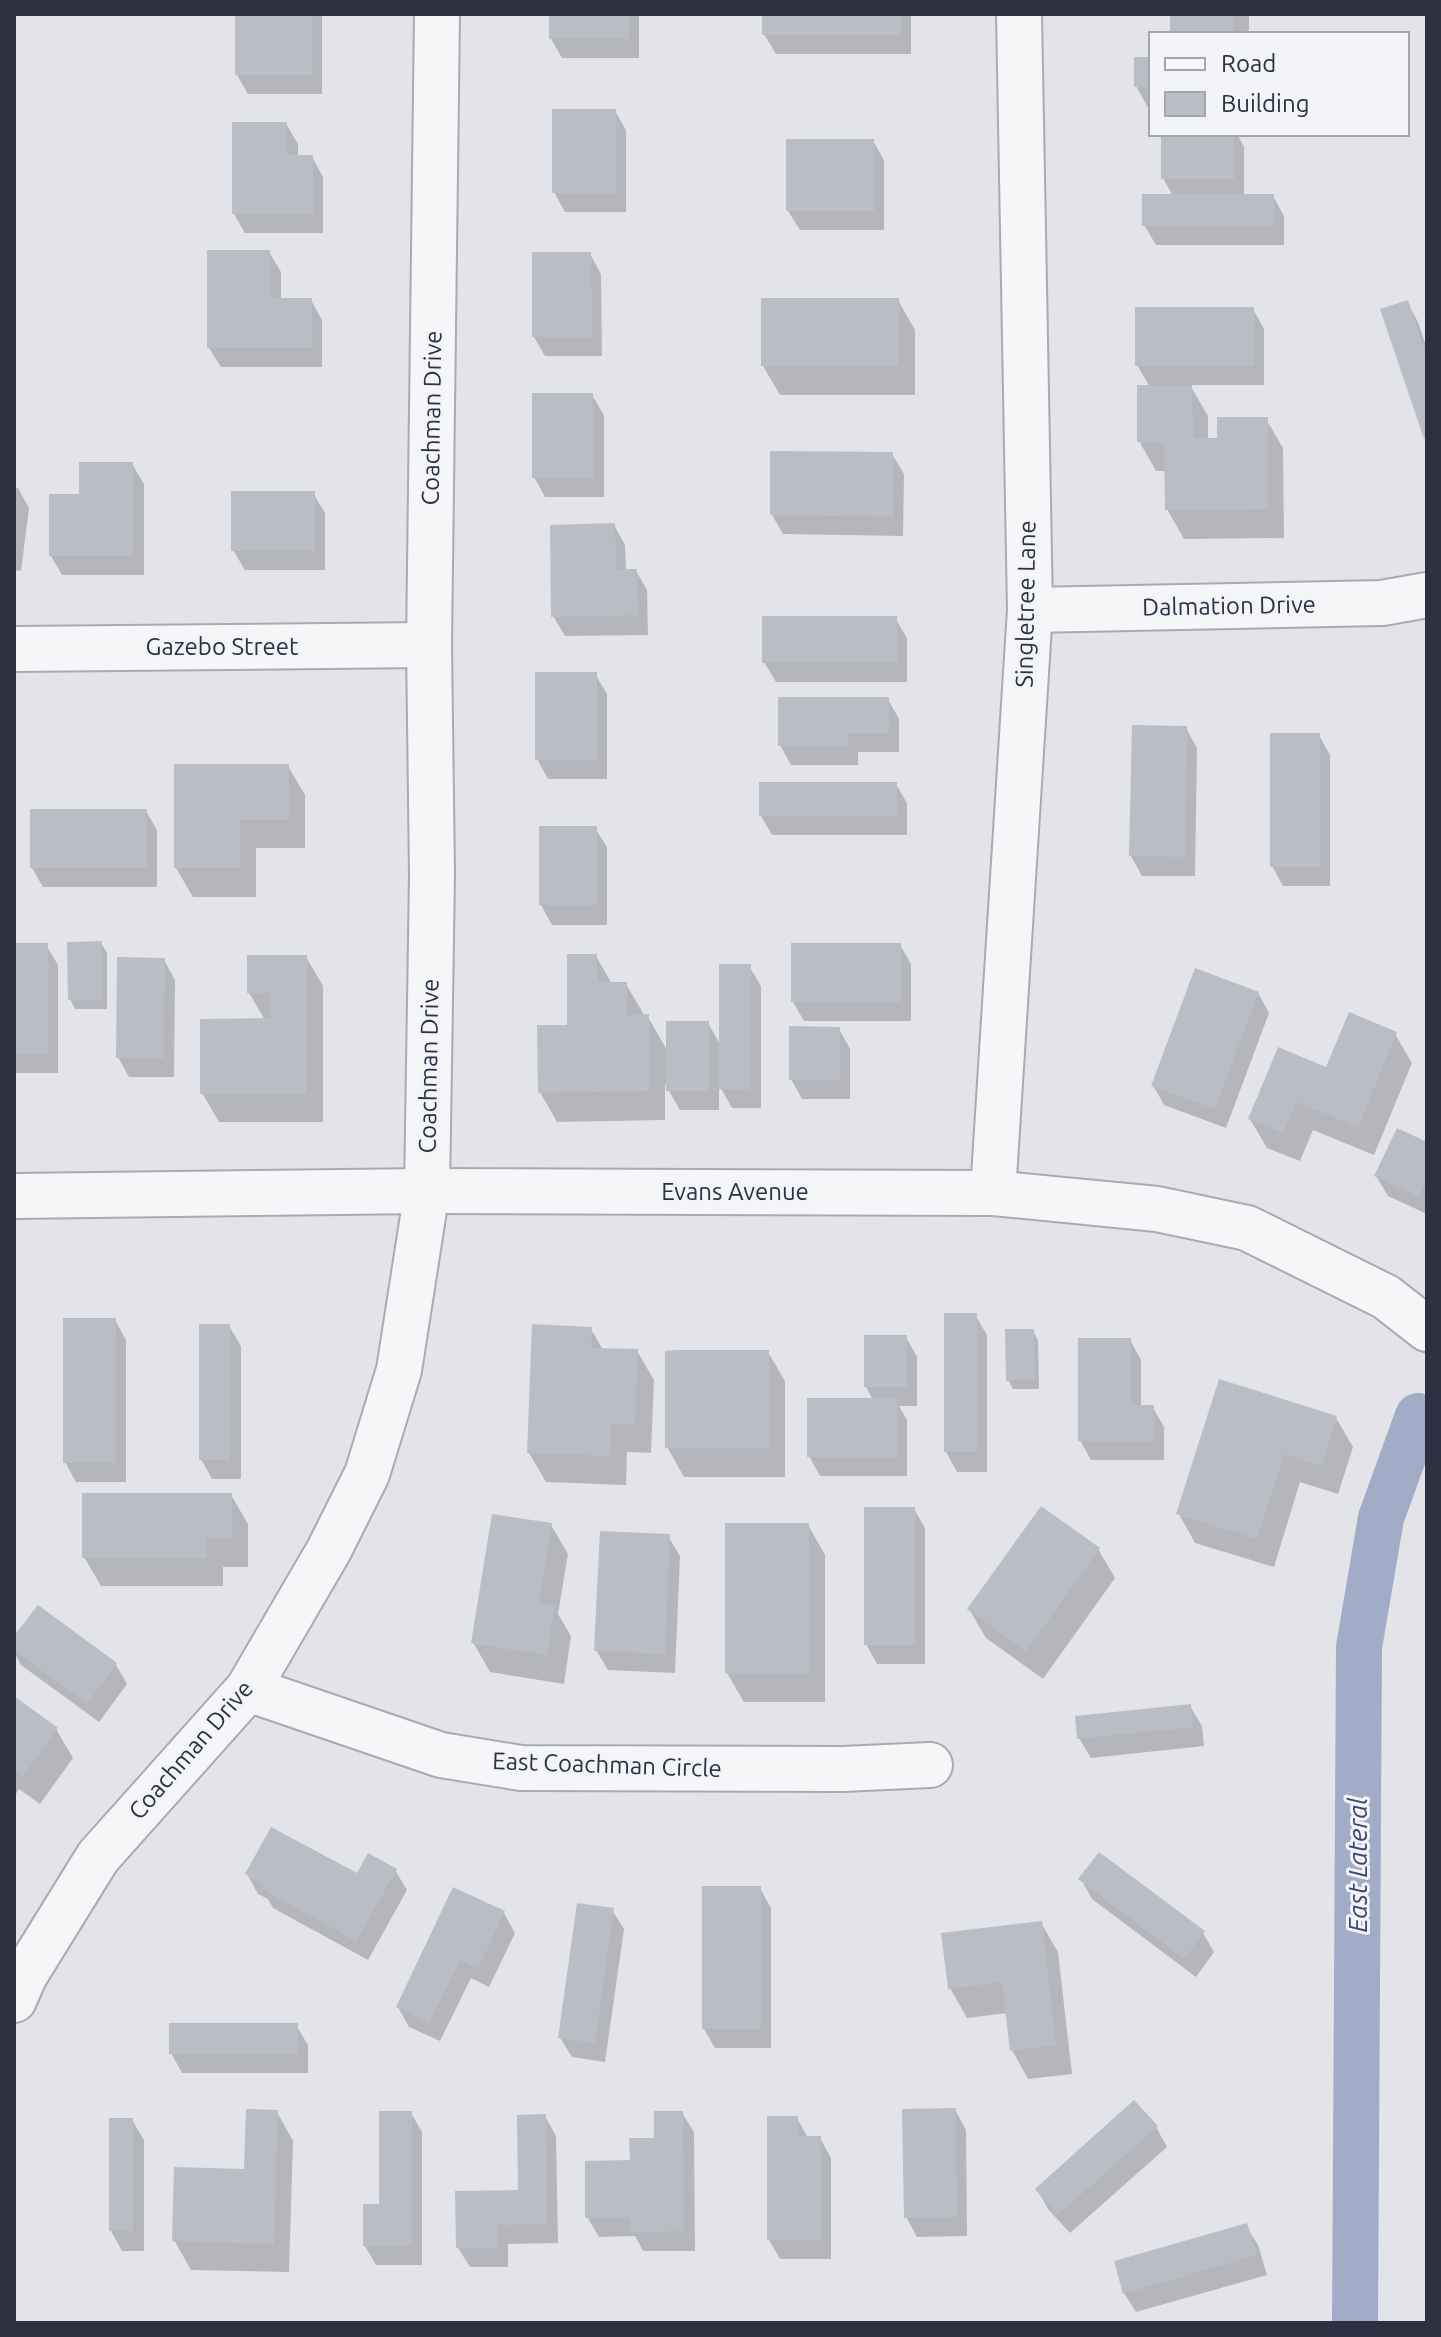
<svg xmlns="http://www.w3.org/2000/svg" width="1441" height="2337" viewBox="0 0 1441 2337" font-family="Ubuntu,sans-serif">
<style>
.shadow{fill:#0003}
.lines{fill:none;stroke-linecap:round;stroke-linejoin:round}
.canal{stroke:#a1acc6;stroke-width:46}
.building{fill:#bbbdc6}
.minor-casing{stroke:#a8aab4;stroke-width:48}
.minor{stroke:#f5f6f8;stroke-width:44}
.labels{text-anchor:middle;stroke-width:6;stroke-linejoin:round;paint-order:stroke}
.street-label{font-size:24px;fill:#2c3040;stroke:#f2f4f7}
.water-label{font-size:26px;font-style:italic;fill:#3a4871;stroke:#f2f4f7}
</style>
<rect width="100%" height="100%" fill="#e3e4ea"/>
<!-- shadow -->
<g class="shadow">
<polygon points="237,14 322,14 322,94 248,94 237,75"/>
<polygon points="551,14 639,14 639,58 562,58 551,39"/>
<polygon points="764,14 911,14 911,54 776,54 764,34"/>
<rect x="1172" y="14" width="77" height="20"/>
<polygon points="1151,59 1151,113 1136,86"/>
<polygon points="615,111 626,130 626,212 565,212 554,192"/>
<polygon points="286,124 298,144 298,157 312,157 323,177 323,233 245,233 234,214"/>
<polygon points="1163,134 1237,134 1244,147 1244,196 1273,196 1284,216 1284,245 1156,245 1144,225 1173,196 1163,178"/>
<polygon points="873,141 884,160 884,230 800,230 788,211"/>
<polygon points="269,252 281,272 281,300 311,300 322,320 322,367 221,367 209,348"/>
<polygon points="590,254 601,274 602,356 545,356 534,337"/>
<polygon points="898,300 915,330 915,395 780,395 763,366"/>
<polygon points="1407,302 1418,322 1427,349 1427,441"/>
<polygon points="1253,309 1264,329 1264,385 1190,385 1208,416 1208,440 1219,440 1266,419 1283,448 1284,538 1184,539 1167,509 1166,471 1156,471 1139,441 1150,387 1137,365"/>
<polygon points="592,395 604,415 604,497 545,497 534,477"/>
<polygon points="892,454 904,474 903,536 783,534 772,515"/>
<polygon points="132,464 144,484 144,575 62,575 51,556 81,496"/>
<polygon points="14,488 18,488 29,508 21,571 14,570"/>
<polygon points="313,493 325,513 325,570 245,570 233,550"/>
<polygon points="614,525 625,545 626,571 636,571 647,590 648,635 565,636 553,616"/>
<polygon points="895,618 907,638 907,682 776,682 764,662"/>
<polygon points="595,674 607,694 607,779 548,779 537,759"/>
<polygon points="888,699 899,719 899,752 858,752 858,765 791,765 780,745"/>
<polygon points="1186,728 1197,748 1195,876 1142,876 1131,856"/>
<polygon points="1319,735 1330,755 1330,886 1283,886 1272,866"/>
<polygon points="288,766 305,795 305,848 256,848 256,897 193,897 176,868"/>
<polygon points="896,784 907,803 907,835 772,835 761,816"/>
<polygon points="146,811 157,830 157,887 43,887 32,868"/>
<polygon points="595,828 607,847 607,925 552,925 541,905"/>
<polygon points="101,943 107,953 107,1009 75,1009 70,999"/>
<polygon points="14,945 46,945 58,965 58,1073 14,1073"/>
<polygon points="900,945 911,964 911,1021 804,1021 793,1002"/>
<polygon points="596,956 612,984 626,984 643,1013 643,1017 648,1017 668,1052 708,1023 721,1046 749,966 761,986 761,1108 732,1108 719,1085 719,1110 680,1110 665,1084 665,1120 557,1122 540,1092 569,1027"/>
<polygon points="306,957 323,986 323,1122 219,1122 202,1093 265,1020 249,993"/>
<polygon points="164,960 175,980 174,1077 129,1077 118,1057"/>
<polygon points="1258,993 1269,1013 1226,1128 1164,1105 1153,1085"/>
<polygon points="839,1029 850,1049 850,1099 802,1099 791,1079"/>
<polygon points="1395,1034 1412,1063 1374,1155 1313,1130 1300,1161 1267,1148 1250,1119 1327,1070"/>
<polygon points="1427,1145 1427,1214 1388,1196 1376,1176"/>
<polygon points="975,1315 987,1335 987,1472 957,1472 946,1452"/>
<polygon points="115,1320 126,1340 126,1482 76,1482 65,1462"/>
<polygon points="229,1326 241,1346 241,1479 212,1479 201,1459"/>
<polygon points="591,1329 603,1350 637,1351 654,1380 651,1453 627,1452 626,1485 546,1482 529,1453"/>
<polygon points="1033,1331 1038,1340 1039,1389 1013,1389 1008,1380"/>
<polygon points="906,1337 917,1357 917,1406 899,1406 907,1420 907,1476 820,1476 809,1456 873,1400 866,1387"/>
<polygon points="1130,1340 1141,1360 1141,1408 1153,1408 1164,1427 1164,1460 1091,1460 1080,1440"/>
<polygon points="768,1352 785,1381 785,1477 684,1477 667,1447"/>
<polygon points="1336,1418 1353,1447 1338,1494 1300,1482 1274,1567 1195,1543 1179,1514"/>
<polygon points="231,1495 248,1524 248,1567 223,1567 223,1586 101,1586 84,1557"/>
<polygon points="914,1509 925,1528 925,1664 877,1664 866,1644"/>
<polygon points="551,1525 568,1554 558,1614 571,1636 564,1684 490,1672 473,1642"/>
<polygon points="808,1525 825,1555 825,1702 744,1702 727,1673"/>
<polygon points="668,1536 680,1556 675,1673 608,1670 596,1650"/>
<polygon points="1098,1549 1115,1578 1043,1679 986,1638 969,1609"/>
<polygon points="14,1640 116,1665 127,1684 99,1722 21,1665 14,1652"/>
<polygon points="14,1699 56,1729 73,1758 40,1804 19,1789 14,1797"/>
<polygon points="1190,1706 1202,1726 1204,1746 1091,1758 1079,1738"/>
<polygon points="395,1870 407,1890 368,1960 273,1908 268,1899 258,1894 247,1874 357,1876"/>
<polygon points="1081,1879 1203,1933 1214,1952 1196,1977 1092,1899"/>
<polygon points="760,1888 771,1908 771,2048 715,2048 704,2029"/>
<polygon points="612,1910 624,1929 605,2062 572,2057 560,2038"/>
<polygon points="504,1913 515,1933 489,1987 471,1978 440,2041 409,2027 398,2007"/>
<polygon points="1041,1923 1058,1952 1072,2074 1028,2079 1012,2050 1007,2013 967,2018 950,1988"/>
<polygon points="296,2025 308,2045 308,2073 182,2073 171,2053"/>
<polygon points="955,2110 966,2130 967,2236 917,2237 906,2217"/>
<polygon points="277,2112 293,2141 289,2272 191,2270 174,2240 246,2171"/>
<polygon points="411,2113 422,2132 422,2265 376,2265 365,2246 381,2206"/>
<polygon points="682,2113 694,2132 695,2251 643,2251 635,2236 599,2237 587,2217 632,2162"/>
<polygon points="545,2116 556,2136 558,2243 508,2244 508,2267 470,2267 458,2248 520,2192"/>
<polygon points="797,2118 808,2138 820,2138 831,2158 831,2259 780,2259 769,2240"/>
<polygon points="132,2120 144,2140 144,2251 122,2251 111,2231"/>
<polygon points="1156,2127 1167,2147 1070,2233 1048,2209 1037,2189"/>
<polygon points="1246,2226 1258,2245 1267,2275 1136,2312 1124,2293"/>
</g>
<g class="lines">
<!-- canal -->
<polyline class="canal" points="1355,2323 1359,1647 1381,1518 1418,1416"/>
</g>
<!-- building -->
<g class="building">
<rect x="235" y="14" width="77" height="61"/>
<rect x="549" y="14" width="80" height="25"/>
<rect x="762" y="14" width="139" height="21"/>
<rect x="1170" y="14" width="63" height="20"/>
<rect x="1134" y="57" width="17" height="30"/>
<rect x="552" y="109" width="64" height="84"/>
<polygon points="232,122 287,122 287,155 313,155 313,214 232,214"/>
<rect x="1161" y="134" width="73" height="45"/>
<rect x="786" y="139" width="88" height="72"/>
<rect x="1142" y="194" width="132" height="32"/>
<polygon points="207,250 270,250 270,298 312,298 312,348 207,348"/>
<polygon points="532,252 591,252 592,337 532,337"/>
<rect x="761" y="298" width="138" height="68"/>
<polygon points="1408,300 1427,358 1427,438 1424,439 1380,309"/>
<rect x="1135" y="307" width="119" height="59"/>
<polygon points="1137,385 1192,385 1193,438 1217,438 1217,417 1268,417 1268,509 1165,510 1164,442 1137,442"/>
<rect x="532" y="393" width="61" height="85"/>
<polygon points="770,451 893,452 893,517 770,515"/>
<polygon points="79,462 133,462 133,556 49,556 49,494 79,494"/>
<rect x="231" y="491" width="84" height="60"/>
<polygon points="615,523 616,569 637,569 638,615 551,617 550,525"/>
<rect x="762" y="616" width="135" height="47"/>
<rect x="535" y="672" width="62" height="88"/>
<polygon points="778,697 889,697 889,733 848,733 848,746 778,746"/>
<polygon points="1132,725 1187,726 1185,857 1129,856"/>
<rect x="1270" y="733" width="50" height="134"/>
<polygon points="174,764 289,764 289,820 240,820 240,868 174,868"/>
<rect x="759" y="782" width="138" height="34"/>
<rect x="30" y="809" width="117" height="59"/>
<rect x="539" y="826" width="58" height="79"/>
<polygon points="102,941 103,1000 68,1000 67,942"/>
<rect x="14" y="943" width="34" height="111"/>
<rect x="791" y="943" width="110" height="59"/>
<polygon points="567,954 597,954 597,982 627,982 627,1015 649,1014 649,1091 538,1093 537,1025 567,1025"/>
<polygon points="247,955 307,955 307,1094 200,1094 200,1019 270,1018 270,993 247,993"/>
<polygon points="117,957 165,958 164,1058 116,1058"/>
<rect x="719" y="964" width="32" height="125"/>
<polygon points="1195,968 1259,992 1215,1109 1151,1086"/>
<polygon points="1349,1012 1397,1032 1358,1127 1296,1102 1283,1133 1248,1119 1278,1047 1326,1067"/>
<rect x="666" y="1021" width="43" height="70"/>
<polygon points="789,1026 840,1027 840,1080 789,1080"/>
<polygon points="1397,1128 1427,1142 1427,1180 1419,1197 1374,1176"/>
<rect x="944" y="1313" width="33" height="139"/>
<rect x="63" y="1318" width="53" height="145"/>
<rect x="199" y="1324" width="31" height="136"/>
<polygon points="532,1324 592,1327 591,1348 638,1349 635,1425 611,1424 610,1456 527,1453"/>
<polygon points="1005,1329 1034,1329 1035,1380 1006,1381"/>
<rect x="864" y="1335" width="43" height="52"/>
<polygon points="1078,1338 1131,1338 1131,1405 1154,1405 1154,1441 1078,1441"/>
<polygon points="676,1350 769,1350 769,1448 665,1448 665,1351"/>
<polygon points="1219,1379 1337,1416 1322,1466 1284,1454 1257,1539 1176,1514"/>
<rect x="807" y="1398" width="90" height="59"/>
<polygon points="82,1493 232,1493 232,1538 207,1538 207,1558 82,1558"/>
<polygon points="1041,1506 1100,1548 1026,1651 967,1609"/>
<rect x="864" y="1507" width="51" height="138"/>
<polygon points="492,1514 552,1523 539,1602 555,1605 547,1655 471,1643"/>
<rect x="725" y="1523" width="84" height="150"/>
<polygon points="600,1531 670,1534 665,1654 594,1651"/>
<polygon points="38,1605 117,1663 87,1704 14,1650 14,1636"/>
<polygon points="14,1696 58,1728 23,1776 14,1770"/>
<polygon points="1191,1704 1193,1727 1077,1739 1075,1716"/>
<polygon points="271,1827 357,1873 368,1853 397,1869 356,1941 260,1888 262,1884 245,1874"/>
<polygon points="1099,1852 1205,1931 1184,1959 1078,1879"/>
<rect x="702" y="1886" width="59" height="143"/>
<polygon points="453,1887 505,1911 478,1969 460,1960 429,2023 396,2007"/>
<polygon points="577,1903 614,1908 595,2043 558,2038"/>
<polygon points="1042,1921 1056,2045 1010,2051 1002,1982 948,1989 941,1933"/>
<rect x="169" y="2023" width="129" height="31"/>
<polygon points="1134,2100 1158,2126 1058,2215 1035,2189"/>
<polygon points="956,2108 957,2217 904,2218 902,2109"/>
<polygon points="246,2109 278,2110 274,2244 172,2241 174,2167 244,2169"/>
<polygon points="379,2111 412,2111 412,2246 363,2246 363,2204 379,2204"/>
<polygon points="654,2111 683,2111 684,2231 630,2232 630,2217 585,2218 585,2161 630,2160 629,2138 654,2138"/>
<polygon points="546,2114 547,2224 497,2225 498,2248 456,2248 455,2191 518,2190 517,2115"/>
<polygon points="767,2116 798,2116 798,2136 821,2136 821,2240 767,2240"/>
<rect x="109" y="2118" width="24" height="113"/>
<polygon points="1247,2223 1257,2255 1123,2294 1114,2261"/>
</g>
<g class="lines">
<defs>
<g id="minor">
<polyline points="1030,610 1382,603 1427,595"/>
<polyline points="14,649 429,645"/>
<polyline points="993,1193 1030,610 1019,14"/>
<polyline points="14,1196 427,1191 993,1193 1157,1209 1247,1228 1386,1297 1427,1329"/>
<polyline points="248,1689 441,1755 521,1768 843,1769 930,1765"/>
<polyline points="14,2000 25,1975 98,1857 248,1689 329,1550 367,1474 399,1370 427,1191 432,875 429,645 437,14"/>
</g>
</defs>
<!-- minor casing -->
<use href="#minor" class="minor-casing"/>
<!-- minor -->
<use href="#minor" class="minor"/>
</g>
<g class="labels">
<!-- street labels -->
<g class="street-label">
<text transform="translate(432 418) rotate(-89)" y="8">Coachman Drive</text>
<text transform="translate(1026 604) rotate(-89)" y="8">Singletree Lane</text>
<text transform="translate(1229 606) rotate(-1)" y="8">Dalmation Drive</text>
<text x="222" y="655">Gazebo Street</text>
<text transform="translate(429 1066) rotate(-89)" y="8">Coachman Drive</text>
<text x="735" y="1200">Evans Avenue</text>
<text transform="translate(191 1750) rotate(-49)" y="8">Coachman Drive</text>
<text transform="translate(607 1765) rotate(2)" y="8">East Coachman Circle</text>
</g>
<!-- water labels -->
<g class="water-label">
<text transform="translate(1358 1865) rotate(-90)" y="9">East Lateral</text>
</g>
</g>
<!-- border -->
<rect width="1441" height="2337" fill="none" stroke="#2c3040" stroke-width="32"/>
<!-- legend -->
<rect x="1149" y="32" width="260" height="104" fill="#f2f4f7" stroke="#a3a6ae" stroke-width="2"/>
<rect x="1165" y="58" width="40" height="12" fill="#f5f6f8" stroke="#a3a6ae" stroke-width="2"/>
<text x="1221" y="72" font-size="24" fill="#2c3040">Road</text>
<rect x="1165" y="92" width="40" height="24" fill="#bbbdc6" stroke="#a3a6ae" stroke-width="2"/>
<text x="1221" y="112" font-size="24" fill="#2c3040">Building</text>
</svg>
